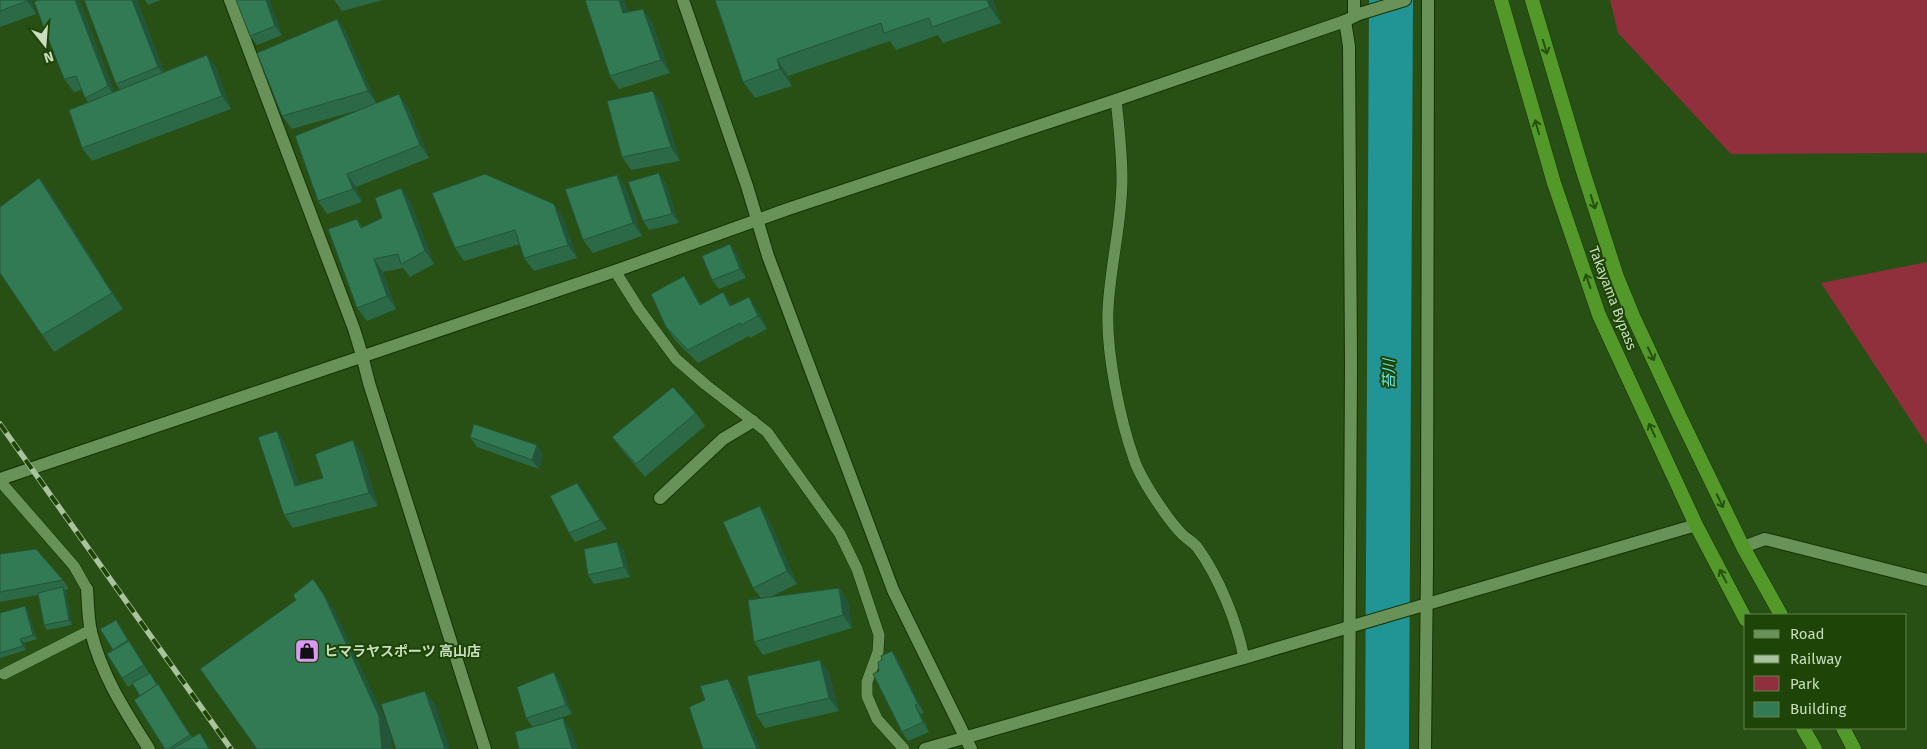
<svg xmlns="http://www.w3.org/2000/svg" width="1927" height="749" viewBox="0 0 1927 749" font-family="'Fira Sans','Noto Sans JP',sans-serif">
<style>
.green{fill:#90303c}
.lines{fill:none;stroke-linecap:round;stroke-linejoin:round}
.river{stroke:#219496;stroke-width:44}
.service-casing{stroke:#153206;stroke-width:12}
.minor-casing{stroke:#153206;stroke-width:14}
.tertiary-casing{stroke:#153206;stroke-width:14}
.trunk-casing{stroke:#153206;stroke-width:15}
.service{stroke:#689257;stroke-width:11}
.minor{stroke:#689257;stroke-width:12}
.tertiary{stroke:#689257;stroke-width:12}
.trunk{stroke:#52992a;stroke-width:14}
.rail-casing{stroke:#aac39f;stroke-width:5.5}
.rail{stroke:#1e4407;stroke-width:4;stroke-dasharray:11;stroke-linecap:butt}
.wall{fill:#2b6947}
.shaded-wall{fill:#23553a}
.building{fill:#327a53;stroke:#23553a}
.oneway{stroke:#26510c}
.labels{text-anchor:middle;stroke-width:4;stroke-linejoin:round;paint-order:stroke}
.street-label{font-size:14px;fill:#c8debf;stroke:#1e4407}
.poi-label{font-size:14px;font-weight:bold;fill:#c8debf;stroke:#1e4407;text-anchor:start}
.water-label{font-size:15px;font-style:italic;fill:#68eaec;stroke:#1e4407}
</style>
<rect width="100%" height="100%" fill="#284f14"/>
<!-- green -->
<g class="green">
<polygon points="1610,0 1927,0 1927,153 1731,154 1618,33"/>
<polygon points="1927,262 1927,445 1821,283"/>
</g>
<g class="lines">
<!-- river -->
<polyline class="river" points="1387,749 1391,0"/>
<defs>
<g id="service">
<path d="M1116 100C1119 126 1122 153 1122 179 1122 223 1110 266 1108 310 1106 352 1120 420 1134 459 1140 478 1166 517 1180 532 1185 538 1192 541 1197 547 1219 577 1237 622 1244 658"/>
<polyline points="615,271 639,309 676,359 706,385 767,432 840,534 857,569 879,635 878,652 867,682 867,696 877,719 904,749"/>
<polyline points="0,481 74,566 87,589"/>
<polyline points="4,674 91,630"/>
</g>
<g id="minor">
<polyline points="1354,0 1354,16"/>
<polyline points="1345,21 1349,46 1351,364 1349,749"/>
<polyline points="362,355 369,383 485,749"/>
<polyline points="660,498 723,439 753,421"/>
<polyline points="1743,547 1765,539 1927,580"/>
<path d="M87 589C88 603 88 618 91 632 102 676 125 711 149 749"/>
<polyline points="925,749 1244,658 1696,525"/>
<polyline points="1425,749 1427,568 1428,0"/>
</g>
<g id="tertiary">
<polyline points="230,0 354,329 362,355"/>
<polyline points="683,0 747,186 768,256 893,590 971,749"/>
<polyline points="0,479 615,271 788,209 1116,100 1345,21 1359,14 1405,0"/>
</g>
<g id="trunk">
<polyline points="1501,0 1554,183 1599,315 1696,525 1746,620"/>
<polyline points="1532,0 1582,168 1617,277 1633,316 1680,417 1743,547 1781,615"/>
<polyline points="1803,728 1815,749"/>
<polyline points="1843,728 1854,749"/>
</g>
</defs>
<!-- service casing -->
<use href="#service" class="service-casing"/>
<!-- minor casing -->
<use href="#minor" class="minor-casing"/>
<!-- tertiary casing -->
<use href="#tertiary" class="tertiary-casing"/>
<!-- trunk casing -->
<use href="#trunk" class="trunk-casing"/>
<!-- service -->
<use href="#service" class="service"/>
<!-- minor -->
<use href="#minor" class="minor"/>
<!-- tertiary -->
<use href="#tertiary" class="tertiary"/>
<!-- trunk -->
<use href="#trunk" class="trunk"/>
<defs>
<polyline id="rail" points="0,424 231,749"/>
</defs>
<!-- rail casing -->
<use href="#rail" class="rail-casing"/>
<!-- rail -->
<use href="#rail" class="rail"/>
</g>
<!-- wall -->
<g class="wall">
<polygon points="0,0 31,0 36,14 0,27"/>
<polygon points="38,0 79,0 114,92 120,90 116,84 84,0 137,0 164,72 207,55 216,68 231,109 92,161 82,148 88,102 85,98 82,90 74,92 64,79"/>
<polygon points="145,0 161,0 148,5"/>
<polygon points="269,0 282,35 257,45 250,36"/>
<polygon points="334,0 383,0 342,11"/>
<polygon points="585,0 624,0 628,12 652,22 670,73 619,89 610,76"/>
<polygon points="715,0 993,0 1001,23 943,43 938,35 896,50 890,41 788,76 792,86 755,98 743,82"/>
<polygon points="337,19 346,32 376,103 408,107 429,158 356,187 362,202 327,214 318,201 362,109 292,129 282,116"/>
<polygon points="662,104 680,161 631,170 622,157"/>
<polygon points="617,175 626,188 642,236 593,253 583,240"/>
<polygon points="39,178 51,194 123,309 54,352 0,273"/>
<polygon points="665,182 679,223 649,230 643,221"/>
<polygon points="401,188 410,201 434,264 410,277 403,268 383,272 396,309 367,321 357,308 357,219 362,227 382,218"/>
<polygon points="432,193 563,217 577,258 534,271 524,258 520,244 464,261 455,248"/>
<polygon points="736,253 746,278 719,289 712,280"/>
<polygon points="684,276 693,290 701,304 723,292 732,305 758,310 767,329 750,338 749,336 698,363 675,340 666,327"/>
<polygon points="696,413 705,426 645,477 622,450 612,437"/>
<polygon points="277,431 286,445 299,484 323,478 362,453 378,506 293,528 284,515"/>
<polygon points="470,437 543,454 539,469 477,447"/>
<polygon points="577,483 607,529 575,542 569,533"/>
<polygon points="769,519 797,584 770,597 839,588 848,601 852,628 763,655 754,642 761,598 753,588"/>
<polygon points="617,542 624,551 630,577 594,584 588,575"/>
<polygon points="0,554 63,580 69,589 65,590 66,592 72,625 47,630 44,625 38,595 0,602"/>
<polygon points="28,611 37,639 24,643 26,650 0,658 0,613"/>
<polygon points="116,620 149,673 164,693 192,737 200,733 211,749 165,749 140,696 133,684 128,687 122,678 113,650 100,629"/>
<polygon points="892,651 898,660 924,713 921,714 929,732 908,741 902,732 879,671 882,660"/>
<polygon points="820,660 829,673 839,711 765,728 756,715"/>
<polygon points="560,681 572,714 533,727 572,731 577,749 519,749 533,727 526,718"/>
</g>
<!-- shaded-wall -->
<g class="shaded-wall">
<polygon points="26,0 31,0 36,14 27,1"/>
<polygon points="75,0 79,0 117,100 108,86"/>
<polygon points="132,0 137,0 167,80 158,67"/>
<polygon points="266,0 269,0 282,35 275,26"/>
<polygon points="619,0 624,0 633,26 623,13"/>
<polygon points="987,0 993,0 1001,23 990,7"/>
<polygon points="643,9 652,22 670,73 661,60"/>
<polygon points="337,19 346,32 377,104 368,91"/>
<polygon points="207,55 216,68 231,109 222,96"/>
<polygon points="777,59 788,76 792,86 780,69"/>
<polygon points="653,91 662,104 680,161 671,147"/>
<polygon points="399,94 408,107 429,158 420,145"/>
<polygon points="659,173 665,182 679,223 672,214"/>
<polygon points="347,174 356,187 362,202 353,189"/>
<polygon points="617,175 626,188 642,236 633,223"/>
<polygon points="39,178 51,194 123,309 112,293"/>
<polygon points="401,188 410,201 434,264 425,251"/>
<polygon points="554,204 563,217 577,258 568,245"/>
<polygon points="730,244 736,253 746,278 740,269"/>
<polygon points="374,259 383,272 396,309 387,296"/>
<polygon points="684,276 693,290 709,318 700,305"/>
<polygon points="723,292 732,305 730,306"/>
<polygon points="749,297 758,310 767,329 758,316"/>
<polygon points="277,431 286,445 304,499 295,486"/>
<polygon points="353,440 362,453 378,506 369,493"/>
<polygon points="537,445 543,454 539,469 532,460"/>
<polygon points="577,483 584,492 607,529 600,520"/>
<polygon points="760,506 769,519 797,584 787,571"/>
<polygon points="617,542 624,551 630,577 624,567"/>
<polygon points="63,587 66,592 72,625 69,620"/>
<polygon points="839,588 848,601 852,628 843,615"/>
<polygon points="324,595 335,611 391,732 392,749 382,749"/>
<polygon points="25,606 28,611 37,639 33,635"/>
<polygon points="20,639 24,643 26,650 23,646"/>
<polygon points="892,651 898,660 924,713 918,704"/>
<polygon points="820,660 829,673 839,711 829,698"/>
<polygon points="554,672 560,681 572,714 566,705"/>
<polygon points="728,679 737,692 760,749 757,749"/>
<polygon points="425,691 435,704 450,749 445,749"/>
<polygon points="915,705 921,714 929,732 923,722"/>
<polygon points="563,718 572,731 577,749 572,749"/>
<polygon points="200,733 206,742 211,749 209,749"/>
</g>
<!-- building -->
<g class="building">
<polygon points="0,0 26,0 27,1 0,11"/>
<polygon points="38,0 75,0 108,86 85,98 76,76 64,79 34,2"/>
<polygon points="84,0 132,0 158,67 116,84"/>
<polygon points="236,0 266,0 275,26 250,36"/>
<polygon points="585,0 619,0 623,13 643,9 661,60 610,76"/>
<polygon points="715,0 987,0 990,7 932,27 929,18 884,33 881,23 777,59 780,69 743,82"/>
<polygon points="337,19 368,91 282,116 257,53"/>
<polygon points="207,55 222,96 82,148 69,110"/>
<polygon points="653,91 671,147 622,157 607,101"/>
<polygon points="399,94 420,145 347,174 353,189 318,201 295,136"/>
<polygon points="659,173 672,214 643,221 628,182"/>
<polygon points="485,174 554,204 568,245 524,258 515,230 455,248 432,193"/>
<polygon points="617,175 633,223 583,240 565,189"/>
<polygon points="39,178 112,293 42,335 0,273 0,207"/>
<polygon points="401,188 425,251 401,264 398,254 374,259 387,296 357,308 328,229 357,219 361,228 382,218 375,198"/>
<polygon points="730,244 740,269 712,280 702,256"/>
<polygon points="684,276 700,305 723,292 730,306 749,297 758,316 741,325 740,323 688,350 666,327 651,294"/>
<polygon points="673,387 696,413 636,464 612,437"/>
<polygon points="474,424 537,445 532,460 470,437"/>
<polygon points="277,431 295,486 323,478 315,454 353,440 369,493 284,515 258,437"/>
<polygon points="577,483 600,520 569,533 550,496"/>
<polygon points="760,506 787,571 753,588 723,522"/>
<polygon points="617,542 624,567 588,575 584,549"/>
<polygon points="36,549 63,580 0,592 0,554"/>
<polygon points="313,579 324,595 379,716 382,749 257,749 200,669 296,600 293,595"/>
<polygon points="63,587 69,620 44,625 38,593"/>
<polygon points="839,588 843,615 754,642 748,600"/>
<polygon points="25,606 33,635 20,639 23,646 0,653 0,613"/>
<polygon points="116,620 128,640 113,650 100,629"/>
<polygon points="129,641 144,665 122,678 107,654"/>
<polygon points="892,651 918,704 915,705 923,722 902,732 873,674 879,671 878,662 882,660 881,656"/>
<polygon points="820,660 829,698 756,715 747,676"/>
<polygon points="554,672 566,705 526,718 517,687"/>
<polygon points="150,673 157,685 140,696 132,683"/>
<polygon points="728,679 757,749 703,749 689,707 705,700 700,686"/>
<polygon points="158,684 190,735 168,749 165,749 134,700"/>
<polygon points="425,691 445,749 396,749 381,704"/>
<polygon points="563,718 572,749 519,749 515,732"/>
<polygon points="200,733 209,749 172,749"/>
</g>
<!-- one-way arrows -->
<defs><path id="oneway-shaft" d="M-6 0H5M1.5-3L5.5 0L1.5 3" fill="none" stroke-width="1.6" stroke-linecap="round" stroke-linejoin="round" transform="scale(1.25)"/></defs>
<g class="oneway">
<use href="#oneway-shaft" transform="translate(1545 47) rotate(73)"/>
<use href="#oneway-shaft" transform="translate(1537 127) rotate(-106)"/>
<use href="#oneway-shaft" transform="translate(1593 202) rotate(72)"/>
<use href="#oneway-shaft" transform="translate(1588 281) rotate(-109)"/>
<use href="#oneway-shaft" transform="translate(1651 354) rotate(65)"/>
<use href="#oneway-shaft" transform="translate(1652 430) rotate(-115)"/>
<use href="#oneway-shaft" transform="translate(1720 501) rotate(64)"/>
<use href="#oneway-shaft" transform="translate(1723 576) rotate(-118)"/>
</g>
<!-- icons -->
<defs>
<symbol id="shop-square" viewBox="-11 -11 22 22"><rect x="-9" y="-9" width="18" height="18" rx="4" fill="#dc99f4" stroke="#1e4407"/><path d="M-5-2.5h2.3a2.7 3.5 0 0 1 5.4 0H5L5.5 6h-11ZM-1.5-2.5h3a1.5 2.3 0 0 0-3 0Z" fill="#111"/></symbol>
</defs>
<g fill-rule="evenodd">
<use href="#shop-square" x="293" y="637" width="28" height="28"/>
</g>
<g class="labels">
<!-- street labels -->
<g class="street-label">
<text transform="translate(1613 298) rotate(69)" y="5">Takayama Bypass</text>
</g>
<!-- poi labels -->
<g class="poi-label">
<text x="324" y="656">ヒマラヤスポーツ 高山店</text>
</g>
<!-- water labels -->
<g class="water-label">
<text transform="translate(1389 374) rotate(-90)" y="5">苔川</text>
</g>
</g>
<!-- legend -->
<rect x="1744" y="614" width="162" height="115" fill="#1e4407" stroke="#628251"/>
<rect x="1754" y="630" width="25" height="8" fill="#689257" stroke="#628251"/>
<text x="1790" y="639" font-size="15" fill="#c8debf">Road</text>
<rect x="1754" y="655" width="25" height="8" fill="#aac39f" stroke="#628251"/>
<text x="1790" y="664" font-size="15" fill="#c8debf">Railway</text>
<rect x="1754" y="676" width="25" height="15" fill="#90303c" stroke="#628251"/>
<text x="1790" y="689" font-size="15" fill="#c8debf">Park</text>
<rect x="1754" y="702" width="25" height="15" fill="#327a53" stroke="#628251"/>
<text x="1790" y="714" font-size="15" fill="#c8debf">Building</text>
<!-- north arrow -->
<g transform="translate(45 45) rotate(163)" stroke="#1e4407" stroke-width="4" paint-order="stroke">
<path d="M0-4L9 19L0 12L-9 19Z" fill="#c8debf"/>
<text y="-8" font-size="14" font-weight="bold" text-anchor="middle" fill="#c8debf">N</text>
</g>
</svg>
